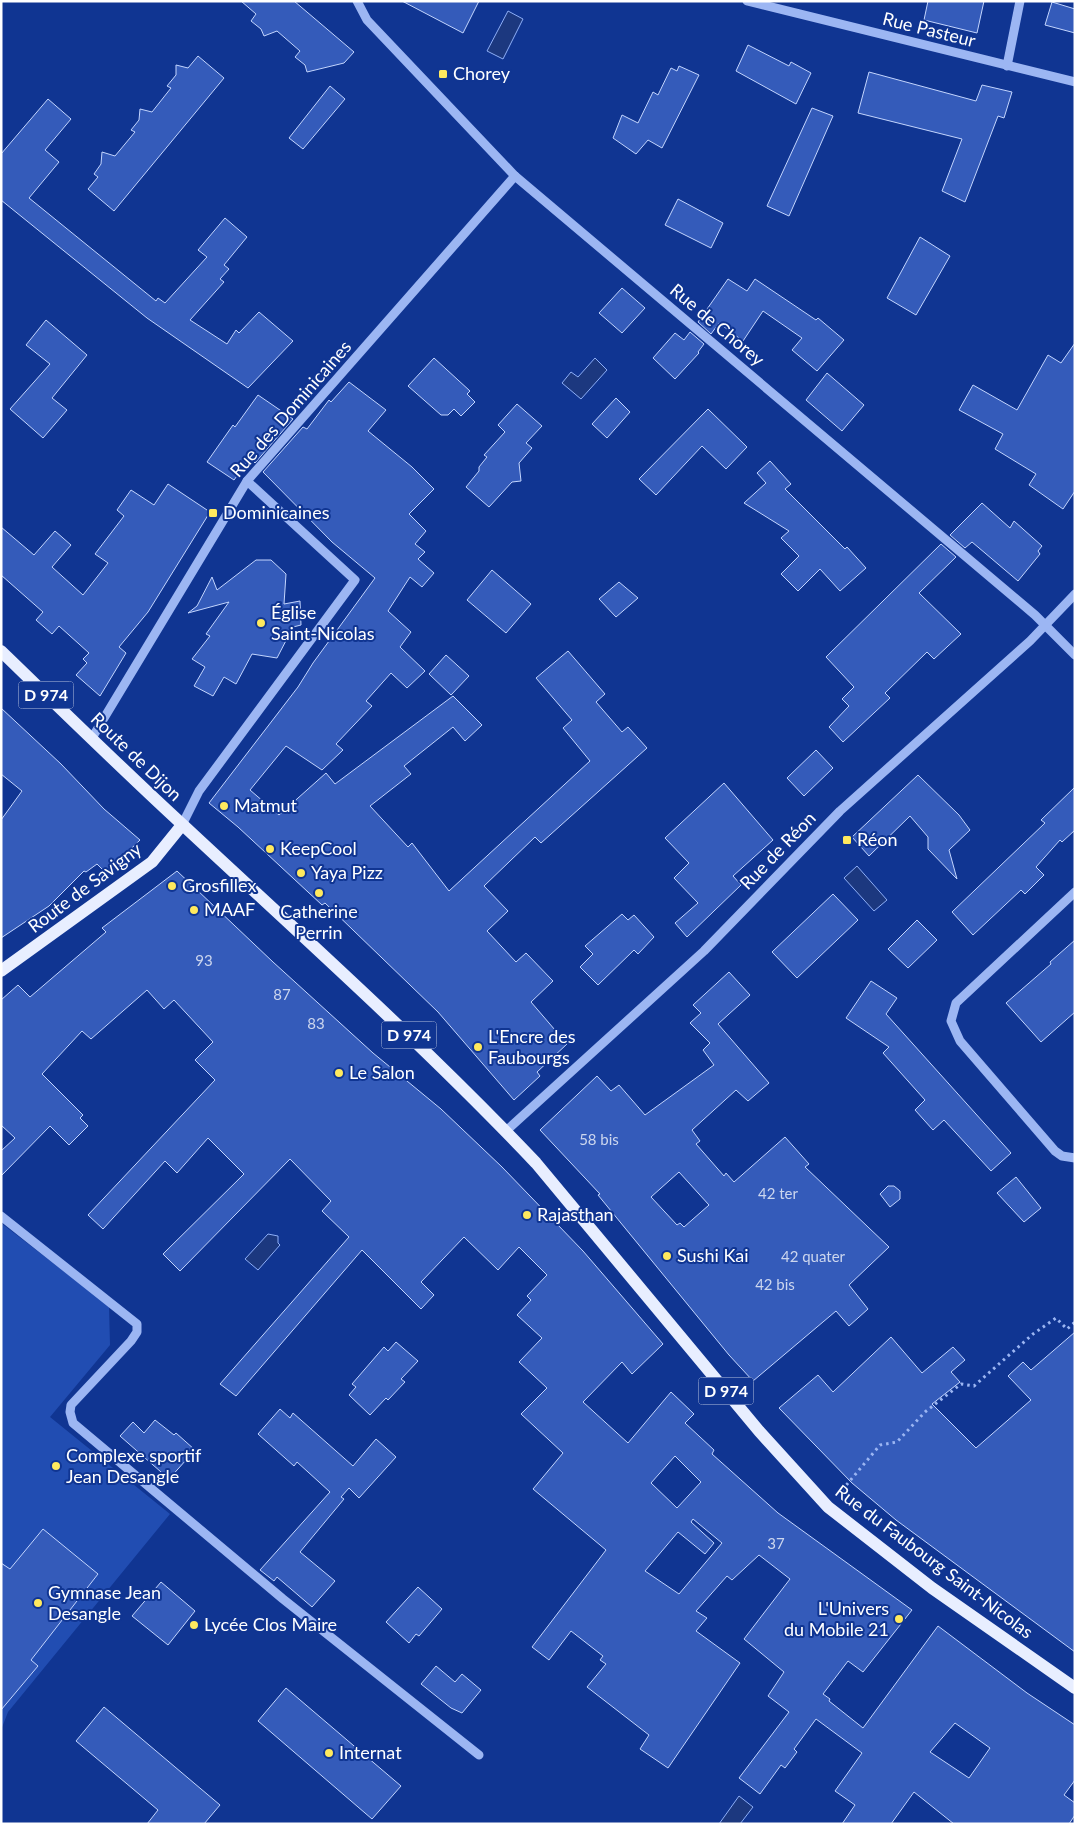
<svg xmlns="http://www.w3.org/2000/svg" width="1076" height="1825" viewBox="0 0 1076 1825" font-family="Lato,sans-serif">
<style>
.green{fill:#214db2}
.water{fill:#1c387f;stroke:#8daef7}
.building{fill:#345bba;stroke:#c3d5fe;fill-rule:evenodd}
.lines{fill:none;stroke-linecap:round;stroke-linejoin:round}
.path{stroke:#9cb6f3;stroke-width:3;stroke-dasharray:2.5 4;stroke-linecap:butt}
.minor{stroke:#9cb6f3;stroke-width:9}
.major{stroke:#e8eeff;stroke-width:12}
.poi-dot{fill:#ffe95e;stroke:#103592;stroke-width:2}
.labels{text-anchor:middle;stroke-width:4;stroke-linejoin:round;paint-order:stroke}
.number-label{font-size:15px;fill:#ccd6ee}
.shield{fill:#103592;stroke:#b7c2de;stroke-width:1}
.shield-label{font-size:16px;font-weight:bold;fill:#fff}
.street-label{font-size:18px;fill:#fff;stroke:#103592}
.poi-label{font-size:18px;fill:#fff;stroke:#103592;text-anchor:start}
</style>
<rect width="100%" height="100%" fill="#103592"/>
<!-- green -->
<polygon class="green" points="1,1223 109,1306 110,1345 50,1417 170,1514 8,1712 1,1730"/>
<!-- water -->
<g class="water">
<polygon points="508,11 523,19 503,59 487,51"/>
<polygon points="595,358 607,370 581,399 562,383 571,372 578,377"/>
<polygon points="857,866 887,900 874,911 844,878"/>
<polygon points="268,1234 278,1236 278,1243 280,1245 258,1270 245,1259"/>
<polygon points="739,1796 753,1807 740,1824 719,1824"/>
</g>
<!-- building -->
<g class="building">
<polygon points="241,1 294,1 354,52 344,63 307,72 305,65 295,57 300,51 277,31 264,36 261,29 251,21 256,14"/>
<polygon points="402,1 479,1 463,33"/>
<polygon points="928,1 984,1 977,33 924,20"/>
<polygon points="1052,2 1075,9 1075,33 1045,25"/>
<polygon points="748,45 789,66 791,62 811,73 796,104 736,71"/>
<polygon points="198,56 224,78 114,211 88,189 98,177 94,174 101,164 102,152 115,156 135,132 131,130 139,120 140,109 152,112 171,88 167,86 176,75 176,65 188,68"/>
<polygon points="679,66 699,75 662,148 648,140 636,154 613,138 622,115 638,123 653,92 658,95 671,68 677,71"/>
<polygon points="869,72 976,101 982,85 1012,92 1004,118 998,116 965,202 942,191 962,139 858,113"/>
<polygon points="330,86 345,99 303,149 289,138"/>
<polygon points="48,99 71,119 45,150 59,162 29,198 156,301 158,298 165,303 207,257 198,250 225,218 247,237 224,265 229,269 220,279 224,282 190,320 227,344 236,330 239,333 259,312 293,341 248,388 147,318 1,200 1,154"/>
<polygon points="812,108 833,116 789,216 767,206"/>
<polygon points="678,199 723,223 711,248 665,225"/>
<polygon points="920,237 950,256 916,315 887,298"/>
<polygon points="728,279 747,291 755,279 816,320 818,318 844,340 817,371 792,350 802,338 763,311 743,341 719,323 711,334 698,322"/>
<polygon points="622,288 645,308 622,333 599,313"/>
<polygon points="46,320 87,355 52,398 67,410 43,438 10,409 50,364 26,345"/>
<polygon points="690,332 704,344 698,352 699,353 675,379 653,358 675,333 684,340"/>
<polygon points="1075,343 1075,491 1063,509 1029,485 1036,474 995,449 1003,434 959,410 973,385 1017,410 1048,355 1061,363"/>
<polygon points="434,358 470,391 467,394 475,402 461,416 454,409 448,415 441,415 408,386"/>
<polygon points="827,373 864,405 842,431 806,400"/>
<polygon points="349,382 386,410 368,431 412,467 434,489 409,514 426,531 415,544 425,552 418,559 434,573 422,587 410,577 388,611 411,632 400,647 425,671 407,688 391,673 366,701 372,706 336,744 343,750 322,770 286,746 250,790 279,815 326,773 335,784 453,696 482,725 465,741 453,727 404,766 411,774 370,806 408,847 412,843 449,891 590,761 563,728 572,720 536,678 568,651 605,694 596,702 622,732 628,727 647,748 541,843 535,837 484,886 508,911 487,931 516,962 526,953 553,981 531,1002 567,1044 537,1072 540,1076 514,1100 438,1012 325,903 322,905 238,827 209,803 298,687 313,663 375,578 332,542 263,472 303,427 307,429 329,400 331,402"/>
<polygon points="258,395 293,419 255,463 250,458 234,480 207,462 233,425 235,427"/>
<polygon points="616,398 630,412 607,438 592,424"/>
<polygon points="517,404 542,426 526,443 532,448 519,463 521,481 512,482 489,507 466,487 479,471 479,467 487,457 484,455 505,432 498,425"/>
<polygon points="708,409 747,447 726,469 702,446 656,495 639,479"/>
<polygon points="770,461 791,484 785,489 845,549 847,547 866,568 840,591 820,569 798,591 781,574 799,556 781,538 789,531 744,503 766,483 757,473"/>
<polygon points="168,484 210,512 148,612 119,647 126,653 100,696 76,675 87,663 83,659 89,653 59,626 52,634 36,620 43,612 1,575 1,527 34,555 55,531 71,545 52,567 83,595 108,563 95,554 124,516 117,510 131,490 154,505"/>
<polygon points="982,503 1010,528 1014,521 1042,546 1038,551 1040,554 1018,581 972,542 965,548 950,535"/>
<polygon points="941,544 956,557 919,593 961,634 934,659 927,652 885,693 890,698 843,742 829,727 849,706 842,699 854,687 826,657"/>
<polygon points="256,560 271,560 286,574 284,604 300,601 301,625 293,627 277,658 252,654 236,684 224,677 213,696 194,686 205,667 192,659 210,636 206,634 229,602 188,613 197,606 212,577 217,590"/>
<polygon points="492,570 531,604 506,633 467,600"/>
<polygon points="619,582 638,598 616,617 599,599"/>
<polygon points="446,655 469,676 451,695 429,674"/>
<polygon points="1,708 61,764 104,809 140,840 106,873 97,864 86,872 84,871 49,906 1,938 1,820 22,791 1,774"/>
<polygon points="816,750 833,768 804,796 787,778"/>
<polygon points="918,775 959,815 970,830 949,850 957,879 928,849 928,837 910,816 869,856 852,837"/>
<polygon points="724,783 773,840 733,876 741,885 687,937 675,923 698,903 674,878 689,863 665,838"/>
<polygon points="1075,787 1075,830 1062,842 1060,840 1036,867 1044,875 1025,894 1021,890 973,935 952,912 1045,823 1041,820"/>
<path d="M177 871 273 962 373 1053 441 1109 502 1167 583 1251 663 1344 632 1374 622 1362 583 1402 628 1443 671 1392 694 1414 685 1423 714 1450 712 1454 778 1513 912 1610 863 1672 848 1661 823 1694 830 1699 829 1701 863 1728 938 1626 1027 1693 1075 1725V1780L1064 1795 1075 1803V1815L1069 1824H954L914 1792 891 1824H842L855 1805 835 1791 862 1753 816 1719 794 1749 797 1752 785 1768 781 1765 760 1794 739 1778 789 1712 768 1696 784 1672 744 1639 790 1579 759 1555 732 1580 727 1576 696 1611 707 1618 696 1631 740 1663 668 1768 640 1749 649 1735 587 1687 606 1664 600 1660 603 1656 571 1631 549 1660 532 1647 606 1550 533 1489 563 1453 521 1414 547 1388 519 1362 542 1338 517 1315 531 1300 527 1296 547 1275 519 1247 498 1270 464 1237 421 1282 434 1295 421 1309 362 1250 236 1396 220 1384 349 1237 322 1211 331 1201 290 1159 180 1271 163 1254 244 1174 208 1138 177 1173 165 1161 103 1229 88 1215 215 1080 195 1060 213 1042 174 1000 164 1009 147 990 91 1039 82 1031 42 1074 83 1115 80 1118 88 1126 69 1145 50 1126 1 1176V1151L15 1138 1 1125V1000L18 985 30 997 106 932 102 928ZM675 1456 701 1482 677 1508 651 1483ZM693 1519 722 1543 679 1594 645 1571 678 1532 705 1554 714 1543 691 1522ZM955 1723 990 1748 969 1778 930 1752Z"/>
<polygon points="833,894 858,920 797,978 772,952"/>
<polygon points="622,914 628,920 634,915 654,937 638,954 634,950 598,985 580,967 593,954 585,946"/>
<polygon points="917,920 937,940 908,968 888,949"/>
<polygon points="1075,940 1075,1012 1041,1042 1006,1003 1051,964 1050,962"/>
<path d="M729 972 750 995 718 1024 769 1083 748 1101 736 1090 692 1130 700 1141 696 1144 724 1176 726 1173 734 1182 785 1137 809 1164 805 1167 889 1247 849 1285 868 1309 849 1326 836 1311 753 1381 729 1355 598 1195 600 1194 540 1130 597 1076 611 1091 619 1085 645 1115 714 1065 703 1050 710 1043 690 1023 701 1013 693 1005ZM679 1172 709 1205 684 1227 680 1223 677 1225 651 1197Z"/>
<polygon points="871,981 897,998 886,1014 1011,1153 991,1171 944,1120 933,1130 915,1110 925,1100 883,1053 889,1047 846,1018"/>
<polygon points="1016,1177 1041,1208 1024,1222 997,1193"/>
<polygon points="888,1186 894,1186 900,1191 900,1199 890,1207 880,1194"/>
<polygon points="1075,1332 1075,1652 896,1520 852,1483 779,1408 818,1375 833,1392 891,1337 922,1373 953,1347 965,1360 951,1372 960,1382 932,1404 976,1448 1031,1400 1008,1376 1023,1362 1031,1370"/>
<polygon points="396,1342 418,1361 401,1379 405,1382 388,1400 386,1398 370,1415 349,1395 356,1387 352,1384 384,1347 388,1351"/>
<polygon points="280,1409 290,1418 293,1413 353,1466 376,1439 396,1457 359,1498 349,1488 341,1497 344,1499 300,1552 335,1581 312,1607 277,1577 274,1581 260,1570 330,1492 297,1462 294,1466 258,1434"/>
<polygon points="155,1420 174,1435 176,1433 195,1450 169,1479 120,1436 133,1422 144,1433"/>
<polygon points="43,1529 98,1574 31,1660 38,1666 1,1710 1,1563 10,1569"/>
<polygon points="161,1582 195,1611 168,1645 132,1616"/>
<polygon points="418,1587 442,1609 419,1636 416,1634 409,1643 386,1622"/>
<polygon points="436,1666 455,1682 462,1674 481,1690 462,1713 451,1708 421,1684"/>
<polygon points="286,1688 401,1786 372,1819 258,1721"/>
<polygon points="104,1707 220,1805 204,1824 147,1824 158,1810 76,1741"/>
</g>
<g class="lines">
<!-- path -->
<polyline class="path" points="838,1495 880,1445 897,1442 925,1412 961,1384 974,1386 1033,1334 1056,1318 1067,1329 1074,1323 1075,1325"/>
<!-- minor -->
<g class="minor">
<polyline points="357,1 367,20 515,176 1035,615 1075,655"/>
<polyline points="747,1 1075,82"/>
<polyline points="1007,66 1020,1"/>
<polyline points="92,738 247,481 515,176"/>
<polyline points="182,825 199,791 355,580 247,481"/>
<polyline points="1075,892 956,1003 951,1021 960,1041 1055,1151 1062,1156 1075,1158"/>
<polyline points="506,1131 704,951 840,811 1030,641 1075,594"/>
<polyline points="1,1216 137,1324 137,1332 131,1341 71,1405 70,1412 73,1423 283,1599 479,1755"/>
</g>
<!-- major -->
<g class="major">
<path d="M1 651C62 710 122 769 184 826 303 937 424 1045 536 1163L759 1431 828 1507 932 1588 1075 1688"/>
<polyline points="1,971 152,862 182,825"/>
</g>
</g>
<!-- markers -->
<g class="poi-dot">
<rect x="438" y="69" width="10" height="10" rx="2.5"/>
<rect x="208" y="508" width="10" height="10" rx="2.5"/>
<circle cx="261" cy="623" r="5"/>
<circle cx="224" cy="806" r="5"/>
<rect x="842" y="835" width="10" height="10" rx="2.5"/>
<circle cx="270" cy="849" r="5"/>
<circle cx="301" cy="873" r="5"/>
<circle cx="172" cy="886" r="5"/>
<circle cx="319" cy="893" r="5"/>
<circle cx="194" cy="910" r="5"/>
<circle cx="478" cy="1047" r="5"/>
<circle cx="339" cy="1073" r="5"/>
<circle cx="527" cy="1215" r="5"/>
<circle cx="667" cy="1256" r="5"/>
<circle cx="56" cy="1466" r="5"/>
<circle cx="38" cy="1603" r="5"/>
<circle cx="899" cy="1619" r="5"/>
<circle cx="194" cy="1625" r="5"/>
<circle cx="329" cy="1753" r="5"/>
</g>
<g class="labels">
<!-- number labels -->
<g class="number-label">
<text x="204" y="966">93</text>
<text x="282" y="1000">87</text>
<text x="316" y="1029">83</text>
<text x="599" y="1145">58 bis</text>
<text x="778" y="1199">42 ter</text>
<text x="813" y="1262">42 quater</text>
<text x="775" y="1290">42 bis</text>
<text x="776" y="1549">37</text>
</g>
<!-- shield labels -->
<g class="shield">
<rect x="18.5" y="681.5" width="55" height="27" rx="4"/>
<rect x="381.5" y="1021.5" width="55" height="27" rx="4"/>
<rect x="698.5" y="1377.5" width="55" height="27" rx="4"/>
</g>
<g class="shield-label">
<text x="46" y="701">D 974</text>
<text x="409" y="1041">D 974</text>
<text x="726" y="1397">D 974</text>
</g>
<!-- street labels -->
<g class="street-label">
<text transform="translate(929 30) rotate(14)" y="6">Rue Pasteur</text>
<text transform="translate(717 325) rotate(40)" y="6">Rue de Chorey</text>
<text transform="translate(291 409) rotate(-49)" y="6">Rue des Dominicaines</text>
<text transform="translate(136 757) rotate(44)" y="6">Route de Dijon</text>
<text transform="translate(778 851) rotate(-46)" y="6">Rue de Réon</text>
<text transform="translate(85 888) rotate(-37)" y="6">Route de Savigny</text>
<text transform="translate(934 1562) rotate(37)" y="6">Rue du Faubourg Saint-Nicolas</text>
</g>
<!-- poi labels -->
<g class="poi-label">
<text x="453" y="80">Chorey</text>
<text x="223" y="519">Dominicaines</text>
<text x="271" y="619">Église<tspan x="271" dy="21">Saint-Nicolas</tspan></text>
<text x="234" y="812">Matmut</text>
<text x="857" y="846">Réon</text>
<text x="280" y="855">KeepCool</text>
<text x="311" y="879">Yaya Pizz</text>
<text x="182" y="892">Grosfillex</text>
<text x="204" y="916">MAAF</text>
<text x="319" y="918" text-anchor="middle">Catherine<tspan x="319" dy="21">Perrin</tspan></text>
<text x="488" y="1043">L'Encre des<tspan x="488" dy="21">Faubourgs</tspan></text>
<text x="349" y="1079">Le Salon</text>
<text x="537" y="1221">Rajasthan</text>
<text x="677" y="1262">Sushi Kai</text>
<text x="66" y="1462">Complexe sportif<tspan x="66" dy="21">Jean Desangle</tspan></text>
<text x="48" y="1599">Gymnase Jean<tspan x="48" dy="21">Desangle</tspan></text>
<text x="889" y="1615" text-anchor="end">L'Univers<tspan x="889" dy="21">du Mobile 21</tspan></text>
<text x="204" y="1631">Lycée Clos Maire</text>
<text x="339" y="1759">Internat</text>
</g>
</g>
<!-- border -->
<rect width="1076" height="1825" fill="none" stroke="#ffffff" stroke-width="5"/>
</svg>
